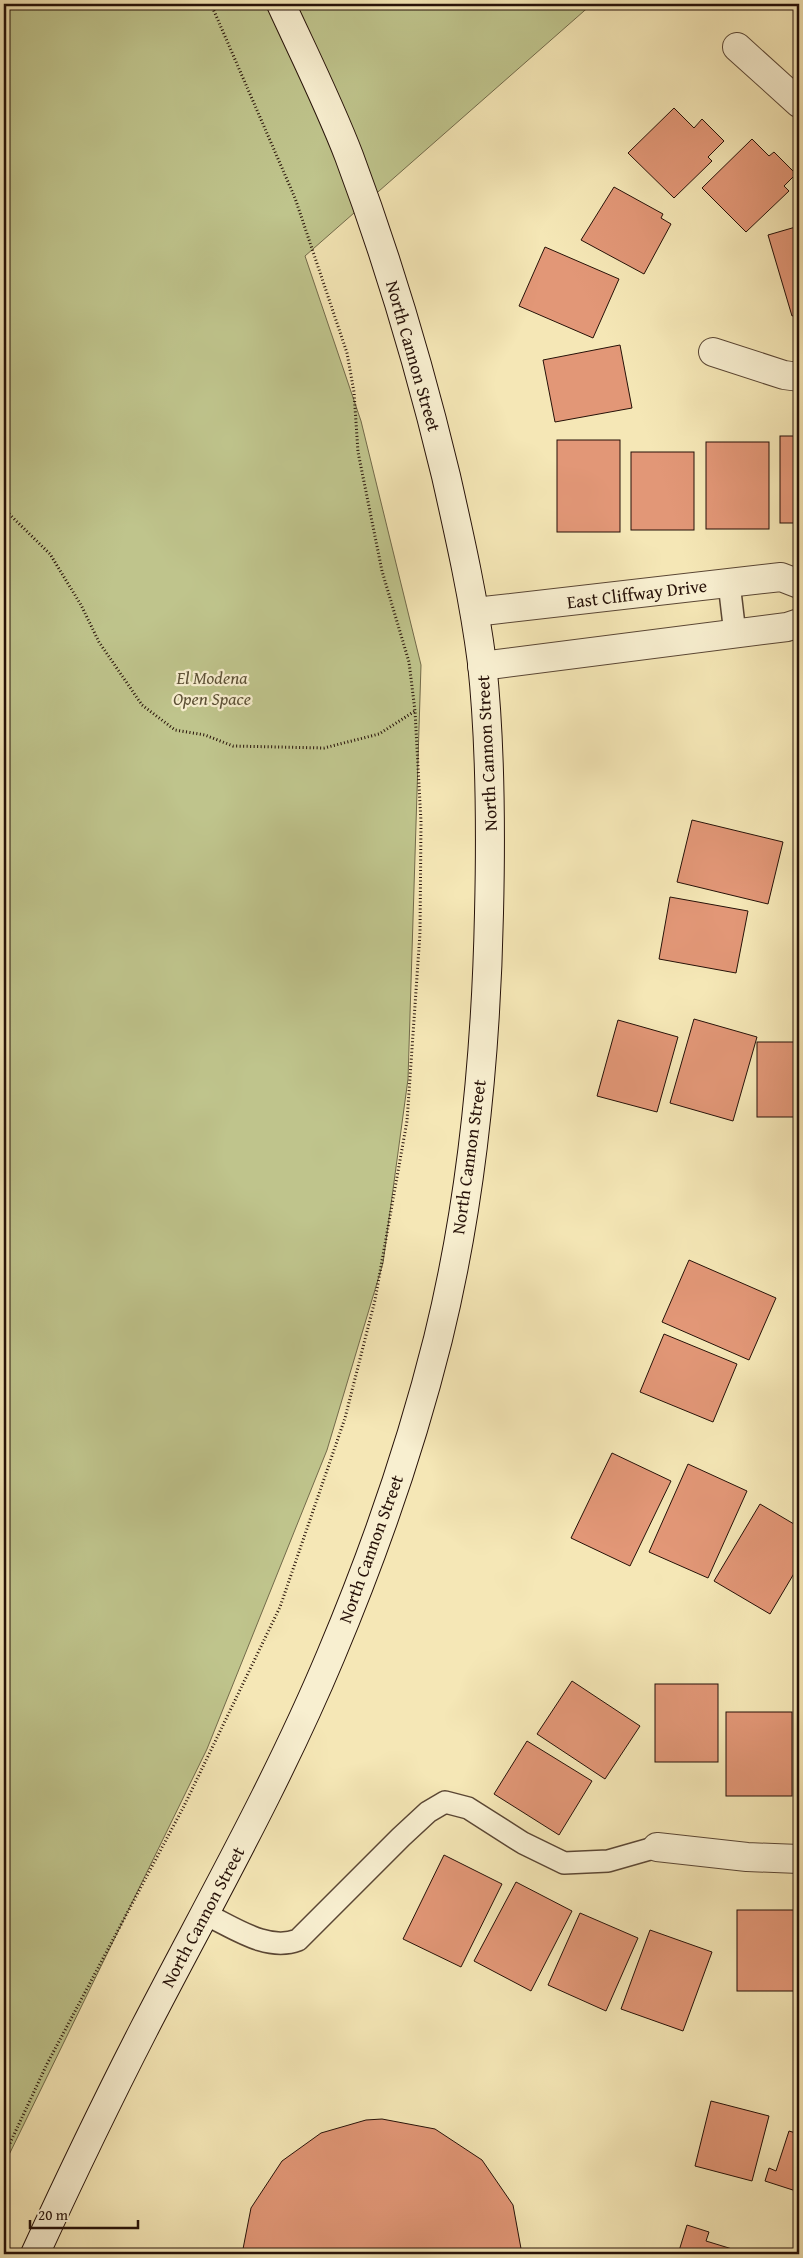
<svg xmlns="http://www.w3.org/2000/svg" width="803" height="2258" viewBox="0 0 803 2258" font-family="'Gentium Book Plus',serif">
<style>
.green{fill:#bfc48c;stroke:#726a4a}
.building{fill:#e29777;stroke:#261108}
.lines{fill:none;stroke-linecap:round;stroke-linejoin:round}
.lane-casing{stroke:#5a4634;stroke-width:24}
.street-casing{stroke:#5a4634;stroke-width:30}
.secondary-casing{stroke:#261108;stroke-width:30}
.path{stroke:#261108;stroke-width:3;stroke-dasharray:1 2.5;stroke-linecap:butt}
.lane{stroke:#f8efd0;stroke-width:21}
.street{stroke:#f8efd0;stroke-width:28}
.secondary{stroke:#f8efd0;stroke-width:28}
.labels{text-anchor:middle;stroke-width:4.5;stroke-linejoin:round;paint-order:stroke}
.street-label{font-size:18px;fill:#261108;stroke:#f8efd0}
.park-label{font-size:18px;font-style:italic;fill:#5c5036;stroke:#f8efd0}
</style>
<rect width="100%" height="100%" fill="#f5e7b6"/>
<filter id="stains"><feTurbulence type="fractalNoise" baseFrequency=".004" numOctaves="4"/><feColorMatrix values="0 0 0 0 .2 0 0 0 0 .09 0 0 0 0 .02 0 0 0 .5 -.17"/></filter>
<radialGradient id="worn" r=".72"><stop offset=".6" stop-color="#630" stop-opacity="0"/><stop offset="1" stop-color="#630" stop-opacity=".3"/></radialGradient>
<!-- green -->
<polygon class="green" points="4,4 592,4 305,256 361,421 421,665 408,1079 383,1263 327,1450 207,1749 4,2165"/>
<!-- building -->
<g class="building">
<polygon points="674,108 694,128 702,119 724,141 708,157 712,161 674,198 628,153"/>
<polygon points="752,139 769,156 774,152 796,174 784,186 789,191 746,232 702,188"/>
<polygon points="614,187 663,214 661,218 671,224 644,274 581,240"/>
<polygon points="799,226 799,314 792,316 768,235"/>
<polygon points="545,247 619,279 593,338 519,306"/>
<polygon points="620,345 632,408 555,422 543,360"/>
<rect x="780" y="436" width="19" height="87"/>
<rect x="557" y="440" width="63" height="92"/>
<rect x="706" y="442" width="63" height="87"/>
<rect x="631" y="452" width="63" height="78"/>
<polygon points="692,820 783,842 768,904 677,882"/>
<polygon points="670,897 748,911 736,973 659,959"/>
<polygon points="694,1019 757,1037 733,1121 670,1103"/>
<polygon points="618,1020 678,1037 657,1112 597,1096"/>
<rect x="757" y="1042" width="42" height="75"/>
<polygon points="689,1260 776,1298 749,1360 662,1322"/>
<polygon points="664,1334 737,1364 713,1422 640,1392"/>
<polygon points="612,1453 671,1481 630,1566 571,1538"/>
<polygon points="688,1464 747,1491 708,1578 649,1552"/>
<polygon points="760,1504 799,1527 799,1565 770,1614 714,1581"/>
<polygon points="572,1681 640,1726 605,1779 537,1734"/>
<rect x="655" y="1684" width="63" height="78"/>
<rect x="726" y="1712" width="66" height="84"/>
<polygon points="527,1741 592,1781 559,1835 494,1794"/>
<polygon points="444,1855 502,1884 461,1967 403,1939"/>
<polygon points="516,1882 572,1911 531,1991 474,1961"/>
<rect x="737" y="1910" width="62" height="81"/>
<polygon points="580,1913 638,1938 606,2011 548,1985"/>
<polygon points="650,1930 712,1952 683,2031 621,2009"/>
<polygon points="711,2101 769,2116 752,2181 695,2166"/>
<polygon points="382,2119 435,2129 482,2160 513,2205 522,2254 242,2254 251,2208 282,2161 321,2133 366,2120"/>
<polygon points="789,2131 799,2134 799,2192 765,2181 769,2168 776,2171"/>
<polygon points="687,2225 709,2232 706,2241 742,2252 741,2254 678,2254"/>
</g>
<g class="lines">
<defs>
<g id="lane">
<polyline points="729,583 735,634"/>
<path d="M205 1914C233 1927 267 1952 298 1940L401 1837 428 1812 445 1802 468 1808 523 1843 564 1863 608 1861 657 1847"/>
</g>
<g id="street">
<polyline points="737,47 799,103"/>
<polyline points="713,352 784,375 799,377"/>
<polyline points="475,612 781,577 799,584"/>
<polyline points="482,666 787,627 799,623"/>
<polyline points="657,1847 747,1857 799,1859"/>
</g>
<path id="secondary" d="M35 2254C70 2178 106 2103 144 2029 208 1905 277 1784 331 1655 374 1553 411 1447 438 1339 472 1201 486 1056 489 913 491 830 491 746 482 663 474 600 460 538 446 476 420 368 388 260 349 156 329 104 304 54 281 4"/>
</defs>
<!-- lane casing -->
<use href="#lane" class="lane-casing"/>
<!-- street casing -->
<use href="#street" class="street-casing"/>
<!-- secondary casing -->
<use href="#secondary" class="secondary-casing"/>
<!-- path -->
<g class="path">
<polyline points="4,509 50,554 81,605 99,642 142,705 175,730 205,735 233,746 324,748 379,734 415,711"/>
<polyline points="4,2156 47,2064 184,1806 280,1607 345,1418 375,1300 407,1121 420,933 421,822 415,711 409,662 382,571 358,452 354,392 347,353 295,198 211,4"/>
</g>
<!-- lane -->
<use href="#lane" class="lane"/>
<!-- street -->
<use href="#street" class="street"/>
<!-- secondary -->
<use href="#secondary" class="secondary"/>
</g>
<g class="labels">
<!-- street labels -->
<g class="street-label">
<text transform="translate(413 356) rotate(74)" y="6">North Cannon Street</text>
<text transform="translate(637 594) rotate(-7)" y="6">East Cliffway Drive</text>
<text transform="translate(487 753) rotate(-93)" y="6">North Cannon Street</text>
<text transform="translate(469 1157) rotate(-82)" y="6">North Cannon Street</text>
<text transform="translate(371 1549) rotate(-70)" y="6">North Cannon Street</text>
<text transform="translate(203 1917) rotate(-62)" y="6">North Cannon Street</text>
</g>
<!-- park labels -->
<g class="park-label">
<text x="212" y="684">El Modena<tspan x="212" dy="21">Open Space</tspan></text>
</g>
</g>
<!-- margin -->
<rect width="803" height="2258" fill="none" stroke="#f5e7b6" stroke-width="20"/>
<rect x="5" y="5" width="793" height="2248" fill="none" stroke="#261108" stroke-width="2.5"/>
<rect x="10" y="10" width="783" height="2238" fill="none" stroke="#261108"/>
<!-- scale -->
<path d="M30 2220v8h108v-8" fill="none" stroke="#261108" stroke-width="2.5"/>
<text x="38" y="2220" font-size="15" fill="#261108" stroke="#f8efd0" stroke-width="4" paint-order="stroke">20 m</text>
<rect width="100%" height="100%" filter="url(#stains)"/>
<rect width="100%" height="100%" fill="url(#worn)"/>
</svg>
